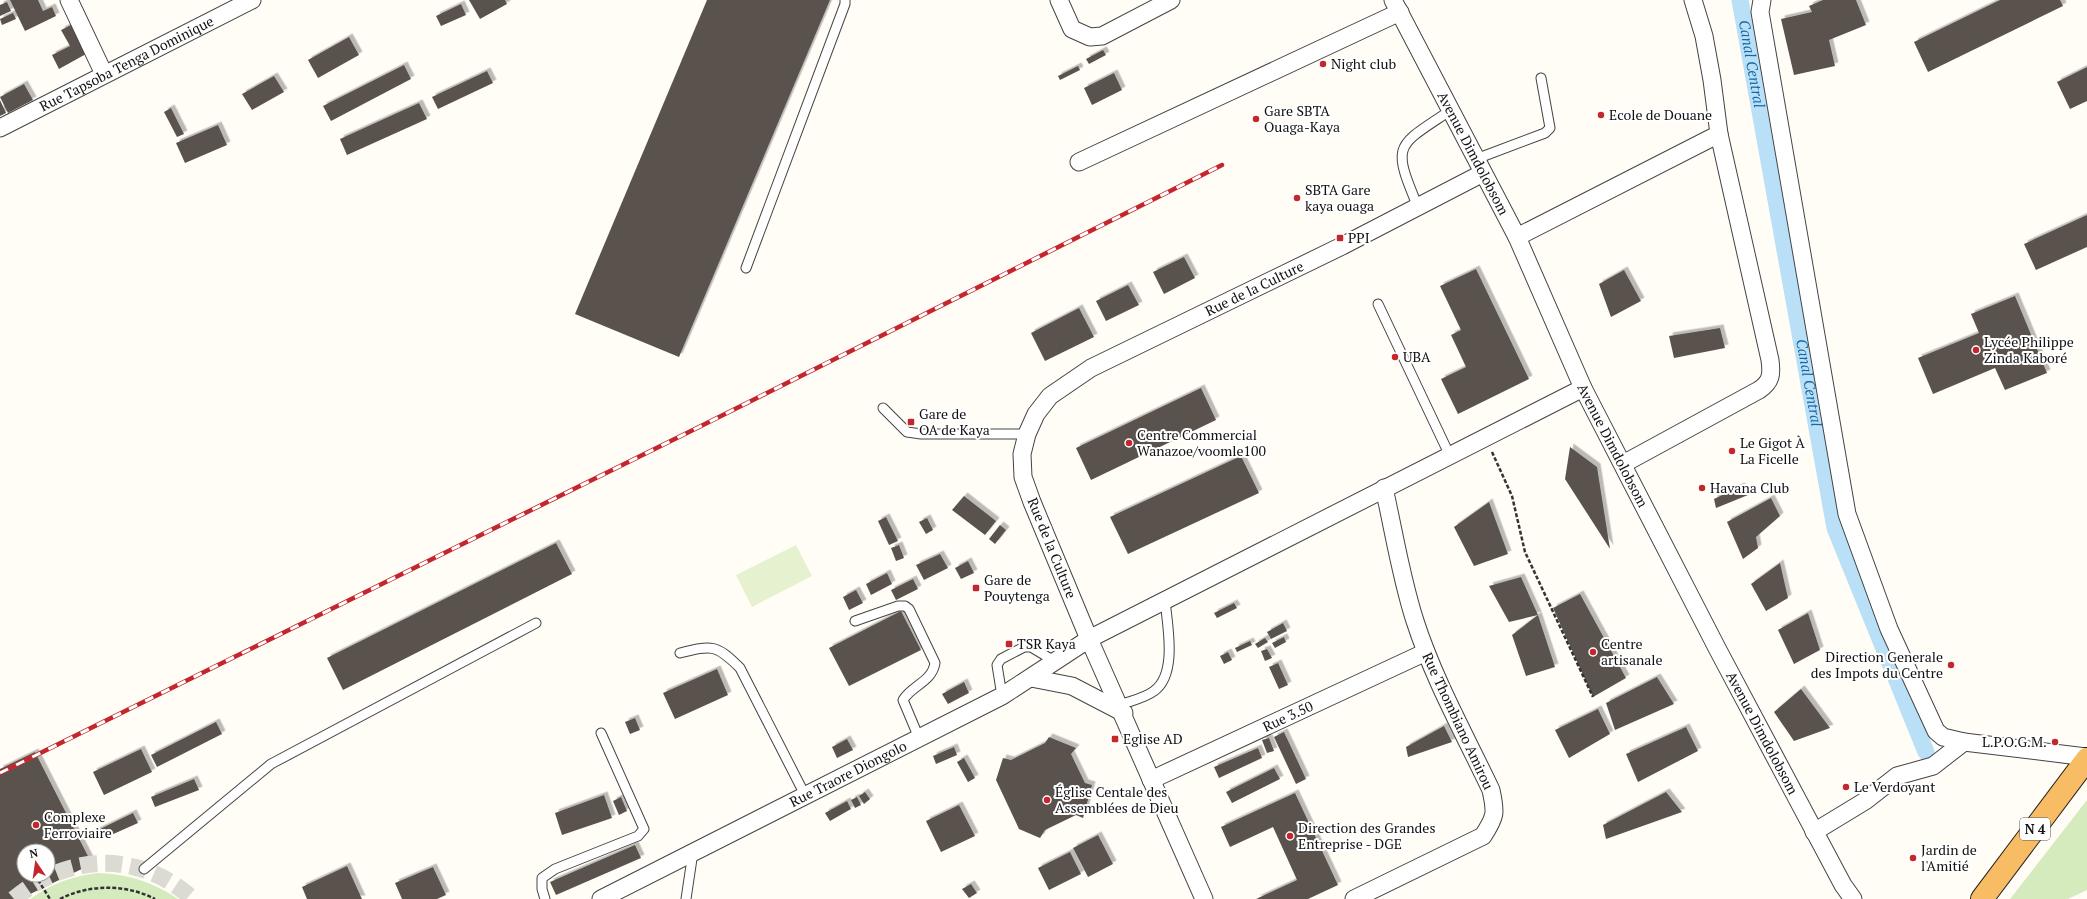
<svg xmlns="http://www.w3.org/2000/svg" width="2087" height="899" viewBox="0 0 2087 899" font-family="'PT Serif',serif">
<style>
.green{fill:#d5ebbd}
.pitch{fill:#e6f2cf}
.lines{fill:none;stroke-linecap:round;stroke-linejoin:round}
.canal{stroke:#b9e0f7;stroke-width:17}
.building{fill:#5a524d;fill-rule:evenodd;filter:url(#shadow)}
.minor-tunnel{stroke:#dbdad3;stroke-width:17;stroke-dasharray:17 8;stroke-linecap:butt}
.service-casing{stroke:#444;stroke-width:11}
.minor-casing{stroke:#444;stroke-width:19}
.trunk-casing{stroke:#222;stroke-width:24}
.path{stroke:#333;stroke-width:2.5;stroke-dasharray:4 2;stroke-linecap:butt}
.service{stroke:#fff;stroke-width:9}
.minor{stroke:#fff;stroke-width:17}
.trunk{stroke:#f7bc64;stroke-width:22}
.rail-casing{stroke:#c4262e;stroke-width:4.5}
.rail{stroke:#fff;stroke-width:3;stroke-dasharray:9;stroke-linecap:butt}
.poi-dot{fill:#c4262e;stroke:#fff;stroke-width:1.5}
.labels{text-anchor:middle;stroke-width:4;stroke-linejoin:round;paint-order:stroke}
.shield{fill:#fff;stroke:#585858;stroke-width:1}
.shield-label{font-size:13px;font-weight:bold;fill:#111}
.street-label{font-size:14px;fill:#111;stroke:#fff}
.poi-label{font-size:14px;fill:#111;stroke:#fff;text-anchor:start}
.water-label{font-size:15px;font-style:italic;fill:#1768a6;stroke:#fff}
</style>
<defs>
<filter id="shadow"><feDropShadow dx="3.5" dy="-3.5" stdDeviation="0" flood-color="#0004"/></filter>
</defs>
<rect width="100%" height="100%" fill="#fffdf5"/>
<!-- green -->
<g class="green">
<polygon points="2087,800 2087,890 2068,899 2010,899"/>
<path d="M98 873C128 874 153 882 178 899H30C51 884 72 876 98 873Z"/>
</g>
<!-- pitch -->
<polygon class="pitch" points="796,545 812,576 752,607 736,575"/>
<g class="lines">
<!-- canal -->
<path class="canal" id="s1" d="M1740 0 1835 528 1926 752"/>
</g>
<!-- building -->
<g class="building">
<polygon points="10,0 38,0 43,11 52,7 56,16 25,31"/>
<polygon points="469,0 505,0 507,4 480,19"/>
<polygon points="707,0 830,0 679,357 575,314"/>
<polygon points="1823,0 1856,0 1866,25 1829,40 1835,66 1794,75 1781,19 1812,12 1809,6"/>
<polygon points="2000,0 2060,0 2063,6 1928,72 1914,42"/>
<polygon points="7,2 11,11 0,16 0,5"/>
<polygon points="461,4 466,15 441,26 436,16"/>
<polygon points="13,13 16,19 2,25 0,19"/>
<polygon points="71,25 86,54 59,69 52,55 70,46 61,30"/>
<polygon points="349,37 359,55 318,78 308,60"/>
<polygon points="1103,50 1106,55 1089,64 1086,59"/>
<polygon points="404,65 411,79 331,121 323,106"/>
<polygon points="1078,66 1080,70 1060,80 1058,76"/>
<polygon points="2087,67 2087,101 2070,109 2057,82"/>
<polygon points="487,71 493,83 438,109 432,97"/>
<polygon points="1114,73 1122,90 1092,105 1084,88"/>
<polygon points="274,76 284,92 252,110 242,94"/>
<polygon points="24,84 33,100 8,113 0,97"/>
<polygon points="0,100 6,113 0,116"/>
<polygon points="419,103 427,119 347,155 340,139"/>
<polygon points="171,108 184,134 177,137 164,112"/>
<polygon points="218,125 227,145 185,163 176,143"/>
<polygon points="2087,215 2087,247 2036,270 2024,244"/>
<polygon points="1184,257 1195,278 1164,294 1153,272"/>
<polygon points="1476,269 1529,379 1458,414 1441,379 1466,367 1451,335 1461,330 1440,286"/>
<polygon points="1624,270 1641,301 1611,317 1599,284"/>
<polygon points="1128,285 1139,305 1106,321 1096,301"/>
<polygon points="2015,296 2047,373 2005,390 1995,368 1933,394 1918,358 1979,333 1971,314"/>
<polygon points="1079,308 1094,337 1045,361 1031,333"/>
<polygon points="1720,328 1725,348 1674,358 1669,336"/>
<polygon points="1201,388 1216,420 1091,480 1076,448"/>
<polygon points="1570,447 1597,467 1610,549 1565,479"/>
<polygon points="1241,456 1259,493 1128,554 1110,517"/>
<polygon points="1741,486 1748,495 1716,508 1714,499"/>
<polygon points="964,496 996,521 985,535 952,510"/>
<polygon points="1771,498 1780,516 1756,537 1758,548 1743,559 1727,522"/>
<polygon points="1489,502 1508,554 1474,566 1454,527"/>
<polygon points="886,517 898,541 889,545 878,521"/>
<polygon points="927,518 933,530 926,534 919,522"/>
<polygon points="1000,525 1006,530 995,544 989,539"/>
<polygon points="556,543 572,574 343,690 327,658"/>
<polygon points="899,545 904,558 896,561 891,548"/>
<polygon points="940,554 948,568 924,580 916,565"/>
<polygon points="968,561 974,573 961,579 955,568"/>
<polygon points="1780,563 1788,598 1766,611 1751,584"/>
<polygon points="887,573 892,584 871,595 866,584"/>
<polygon points="1521,577 1538,615 1555,667 1526,676 1512,635 1538,615 1509,622 1489,586"/>
<polygon points="913,579 918,589 896,600 891,590"/>
<polygon points="856,590 863,603 849,610 843,597"/>
<polygon points="1580,594 1626,678 1593,697 1553,608"/>
<polygon points="1234,603 1237,608 1217,618 1214,613"/>
<polygon points="901,611 921,650 849,686 829,648"/>
<polygon points="1808,613 1820,650 1794,664 1778,630"/>
<polygon points="1283,623 1287,631 1271,639 1267,632"/>
<polygon points="1284,637 1286,642 1275,648 1272,643"/>
<polygon points="1265,638 1268,642 1258,648 1255,644"/>
<polygon points="1250,641 1252,645 1237,652 1235,648"/>
<polygon points="1267,649 1272,658 1265,661 1261,651"/>
<polygon points="1228,652 1232,660 1224,664 1220,656"/>
<polygon points="1278,663 1288,685 1279,689 1269,667"/>
<polygon points="717,669 728,695 675,719 663,693"/>
<polygon points="1657,677 1674,704 1615,730 1606,703"/>
<polygon points="964,682 969,693 948,704 942,694"/>
<polygon points="1801,689 1830,728 1794,741 1774,712"/>
<polygon points="1598,709 1610,734 1569,758 1555,730"/>
<polygon points="635,718 640,730 630,734 625,722"/>
<polygon points="216,722 222,734 157,767 151,755"/>
<polygon points="1444,726 1452,742 1408,757 1406,747"/>
<polygon points="1686,727 1698,751 1638,782 1626,754"/>
<polygon points="1284,732 1306,779 1296,784 1274,737"/>
<polygon points="1049,737 1076,748 1071,754 1085,783 1092,785 1083,818 1076,815 1045,830 1040,838 1019,829 996,780 1003,758 1011,760 1045,743"/>
<polygon points="1269,738 1274,751 1267,753 1262,740"/>
<polygon points="847,739 853,750 837,758 832,747"/>
<polygon points="954,747 957,755 936,764 933,756"/>
<polygon points="1258,748 1262,758 1219,778 1214,767"/>
<polygon points="141,749 152,772 104,795 93,772"/>
<path d="M35 752 92 864 20 899H0V769ZM24 851H48V875H24Z"/>
<polygon points="964,758 975,778 968,782 957,762"/>
<polygon points="1274,768 1280,779 1232,803 1226,792"/>
<polygon points="194,779 199,790 155,807 151,797"/>
<polygon points="865,792 870,799 864,804 859,796"/>
<polygon points="1666,792 1682,812 1606,839 1603,825"/>
<polygon points="1295,793 1338,885 1308,899 1256,899 1297,880 1273,827 1230,847 1221,827"/>
<polygon points="604,795 612,818 562,835 555,813"/>
<polygon points="621,797 627,811 619,815 613,801"/>
<polygon points="857,797 861,805 855,808 851,800"/>
<polygon points="847,801 851,809 830,821 825,813"/>
<polygon points="959,805 975,836 941,852 926,821"/>
<polygon points="133,813 138,823 100,840 96,831"/>
<polygon points="1098,835 1113,864 1088,877 1073,848"/>
<polygon points="635,845 641,858 556,895 550,882"/>
<polygon points="1070,852 1081,874 1049,890 1038,868"/>
<polygon points="347,866 362,899 307,899 302,887"/>
<polygon points="433,867 446,895 437,899 402,899 395,883"/>
<polygon points="971,884 977,893 969,898 962,889"/>
</g>
<g class="lines">
<!-- minor-tunnel -->
<path class="minor-tunnel" d="M14 899C68 853 139 850 193 899"/>
<defs>
<g id="service">
<polyline points="1476,159 1545,133 1550,128 1541,78"/>
<path d="M1418 207C1391 143 1396 147 1451 110"/>
<polyline points="746,268 845,4 845,0"/>
<polyline points="1378,304 1450,456"/>
<polyline points="883,408 907,432 921,434 1027,434"/>
<path d="M855 621 898 606H905L909 609 935 663C932 682 912 685 903 700L919 738"/>
<path d="M680 653C712 645 716 644 740 668L805 795"/>
<polyline points="1002,696 997,665 1001,659 1024,647 1031,647 1056,662"/>
<path d="M1120 705C1130 701 1145 698 1154 691 1178 674 1167 624 1165 600"/>
<polyline points="144,869 271,764 536,623"/>
<polyline points="545,899 542,889 542,878 555,869 638,836 644,829 601,733"/>
<polyline points="686,899 693,852"/>
</g>
<g id="minor">
<polyline points="69,0 104,74"/>
<polyline points="1059,0 1072,29 1090,37 1102,36 1171,0"/>
<path id="s2" d="M1393 0 1517 237 1583 388 1718 650 1843 885 1853 899"/>
<polyline points="1762,0 1760,12 1847,514 1889,629 1936,731 1943,737 1964,742"/>
<path id="s3" d="M0 128 252 0"/>
<polyline points="1079,162 1400,12"/>
<polyline points="1517,237 1719,134"/>
<path d="M1623 464 1759 390C1771 382 1772 375 1770 360L1719 134 1712 80 1704 36 1693 0"/>
<polyline points="1031,678 1072,686 1124,713"/>
<path id="s4" d="M1151 780 1426 652"/>
<polyline points="1814,832 1865,801 1897,776 1933,766 1964,742 2087,757"/>
<path id="s5" d="M601 899 1002 696 1089 639 1583 388"/>
<path id="s6" d="M1204 899 1089 639 1032 502 1023 477 1022 454 1027 434 1036 414 1050 396 1091 368 1342 246 1483 173"/>
<path d="M1354 899 1483 836C1496 816 1496 813 1491 790 1465 735 1434 680 1415 621 1401 578 1394 532 1384 488"/>
</g>
<polyline id="trunk" points="1982,899 2087,759"/>
</defs>
<!-- service casing -->
<use href="#service" class="service-casing"/>
<!-- minor casing -->
<use href="#minor" class="minor-casing"/>
<!-- trunk casing -->
<use href="#trunk" class="trunk-casing"/>
<!-- path -->
<g class="path">
<polyline points="1492,452 1512,496 1525,552 1593,697"/>
<polyline points="38,880 50,899"/>
<path d="M60 899C89 884 126 884 155 899"/>
</g>
<!-- service -->
<use href="#service" class="service"/>
<!-- minor -->
<use href="#minor" class="minor"/>
<!-- trunk -->
<use href="#trunk" class="trunk"/>
<defs>
<polyline id="rail" points="0,773 699,427 1222,165"/>
</defs>
<!-- rail casing -->
<use href="#rail" class="rail-casing"/>
<!-- rail -->
<use href="#rail" class="rail"/>
</g>
<!-- markers -->
<g class="poi-dot">
<circle cx="1323" cy="64" r="4"/>
<circle cx="1601" cy="115" r="4"/>
<circle cx="1256" cy="119" r="4"/>
<circle cx="1297" cy="198" r="4"/>
<rect x="1336" y="234" width="8" height="8" rx="2"/>
<circle cx="1976" cy="350" r="4"/>
<circle cx="1395" cy="357" r="4"/>
<rect x="907" y="418" width="8" height="8" rx="2"/>
<circle cx="1129" cy="443" r="4"/>
<circle cx="1732" cy="451" r="4"/>
<circle cx="1702" cy="488" r="4"/>
<rect x="972" y="584" width="8" height="8" rx="2"/>
<rect x="1005" y="640" width="8" height="8" rx="2"/>
<circle cx="1593" cy="652" r="4"/>
<circle cx="1951" cy="665" r="4"/>
<rect x="1111" y="735" width="8" height="8" rx="2"/>
<circle cx="2055" cy="742" r="4"/>
<circle cx="1846" cy="787" r="4"/>
<circle cx="1047" cy="800" r="4"/>
<circle cx="36" cy="825" r="4"/>
<circle cx="1290" cy="836" r="4"/>
<circle cx="1913" cy="858" r="4"/>
</g>
<g class="labels">
<!-- shield labels -->
<rect class="shield" x="2020" y="818" width="30" height="22" rx="3"/>
<g class="shield-label">
<text x="2035" y="834">N 4</text>
</g>
<!-- street labels -->
<g class="street-label">
<text dy="5" stroke="none"><textPath href="#s3" startOffset="142">Rue Tapsoba Tenga Dominique</textPath></text>
<text dy="5" stroke="none"><textPath href="#s2" startOffset="173">Avenue Dimdolobsom</textPath></text>
<text dy="5" stroke="none"><textPath href="#s6" startOffset="779">Rue de la Culture</textPath></text>
<text dy="5" stroke="none"><textPath href="#s2" startOffset="497">Avenue Dimdolobsom</textPath></text>
<text transform="translate(1052 548) rotate(68)" y="5">Rue de la Culture</text>
<text dy="5" stroke="none"><textPath href="#s4" startOffset="151">Rue 3.50</textPath></text>
<text transform="translate(1458 721) rotate(65)" y="5">Rue Thombiano Amirou</text>
<text dy="5" stroke="none"><textPath href="#s2" startOffset="821">Avenue Dimdolobsom</textPath></text>
<text dy="5" stroke="none"><textPath href="#s5" startOffset="277">Rue Traore Diongolo</textPath></text>
</g>
<!-- poi labels -->
<g class="poi-label">
<text x="1331" y="69">Night club</text>
<text x="1264" y="116">Gare SBTA<tspan x="1264" dy="16">Ouaga-Kaya</tspan></text>
<text x="1609" y="120">Ecole de Douane</text>
<text x="1305" y="195">SBTA Gare<tspan x="1305" dy="16">kaya ouaga</tspan></text>
<text x="1348" y="243">PPI</text>
<text x="1984" y="347">Lycée Philippe<tspan x="1984" dy="16">Zinda Kaboré</tspan></text>
<text x="1403" y="362">UBA</text>
<text x="919" y="419">Gare de<tspan x="919" dy="16">OA de Kaya</tspan></text>
<text x="1137" y="440">Centre Commercial<tspan x="1137" dy="16">Wanazoe/voomle100</tspan></text>
<text x="1740" y="448">Le Gigot À<tspan x="1740" dy="16">La Ficelle</tspan></text>
<text x="1710" y="493">Havana Club</text>
<text x="984" y="585">Gare de<tspan x="984" dy="16">Pouytenga</tspan></text>
<text x="1017" y="649">TSR Kaya</text>
<text x="1601" y="649">Centre<tspan x="1601" dy="16">artisanale</tspan></text>
<text x="1943" y="662" text-anchor="end">Direction Generale<tspan x="1943" dy="16">des Impots du Centre</tspan></text>
<text x="1123" y="744">Eglise AD</text>
<text x="2047" y="747" text-anchor="end">L.P.O.G.M.</text>
<text x="1854" y="792">Le Verdoyant</text>
<text x="1055" y="797">Église Centale des<tspan x="1055" dy="16">Assemblées de Dieu</tspan></text>
<text x="44" y="822">Complexe<tspan x="44" dy="16">Ferroviaire</tspan></text>
<text x="1298" y="833">Direction des Grandes<tspan x="1298" dy="16">Entreprise - DGE</tspan></text>
<text x="1921" y="855">Jardin de<tspan x="1921" dy="16">l'Amitié</tspan></text>
</g>
<!-- water labels -->
<g class="water-label">
<text dy="5" stroke="none"><textPath href="#s1" startOffset="65">Canal Central</textPath></text>
<text dy="5" stroke="none"><textPath href="#s1" startOffset="389">Canal Central</textPath></text>
</g>
</g>
<!-- north arrow -->
<g transform="translate(36 863) rotate(347)"><circle r="19" fill="#ffffff" stroke="#a0a0a0"/>
<path d="M0-3L7 15L0 10L-7 15Z" fill="#c4262e"/>
<text y="-6" font-size="11" font-weight="bold" text-anchor="middle" fill="#111111">N</text>
</g>
</svg>
